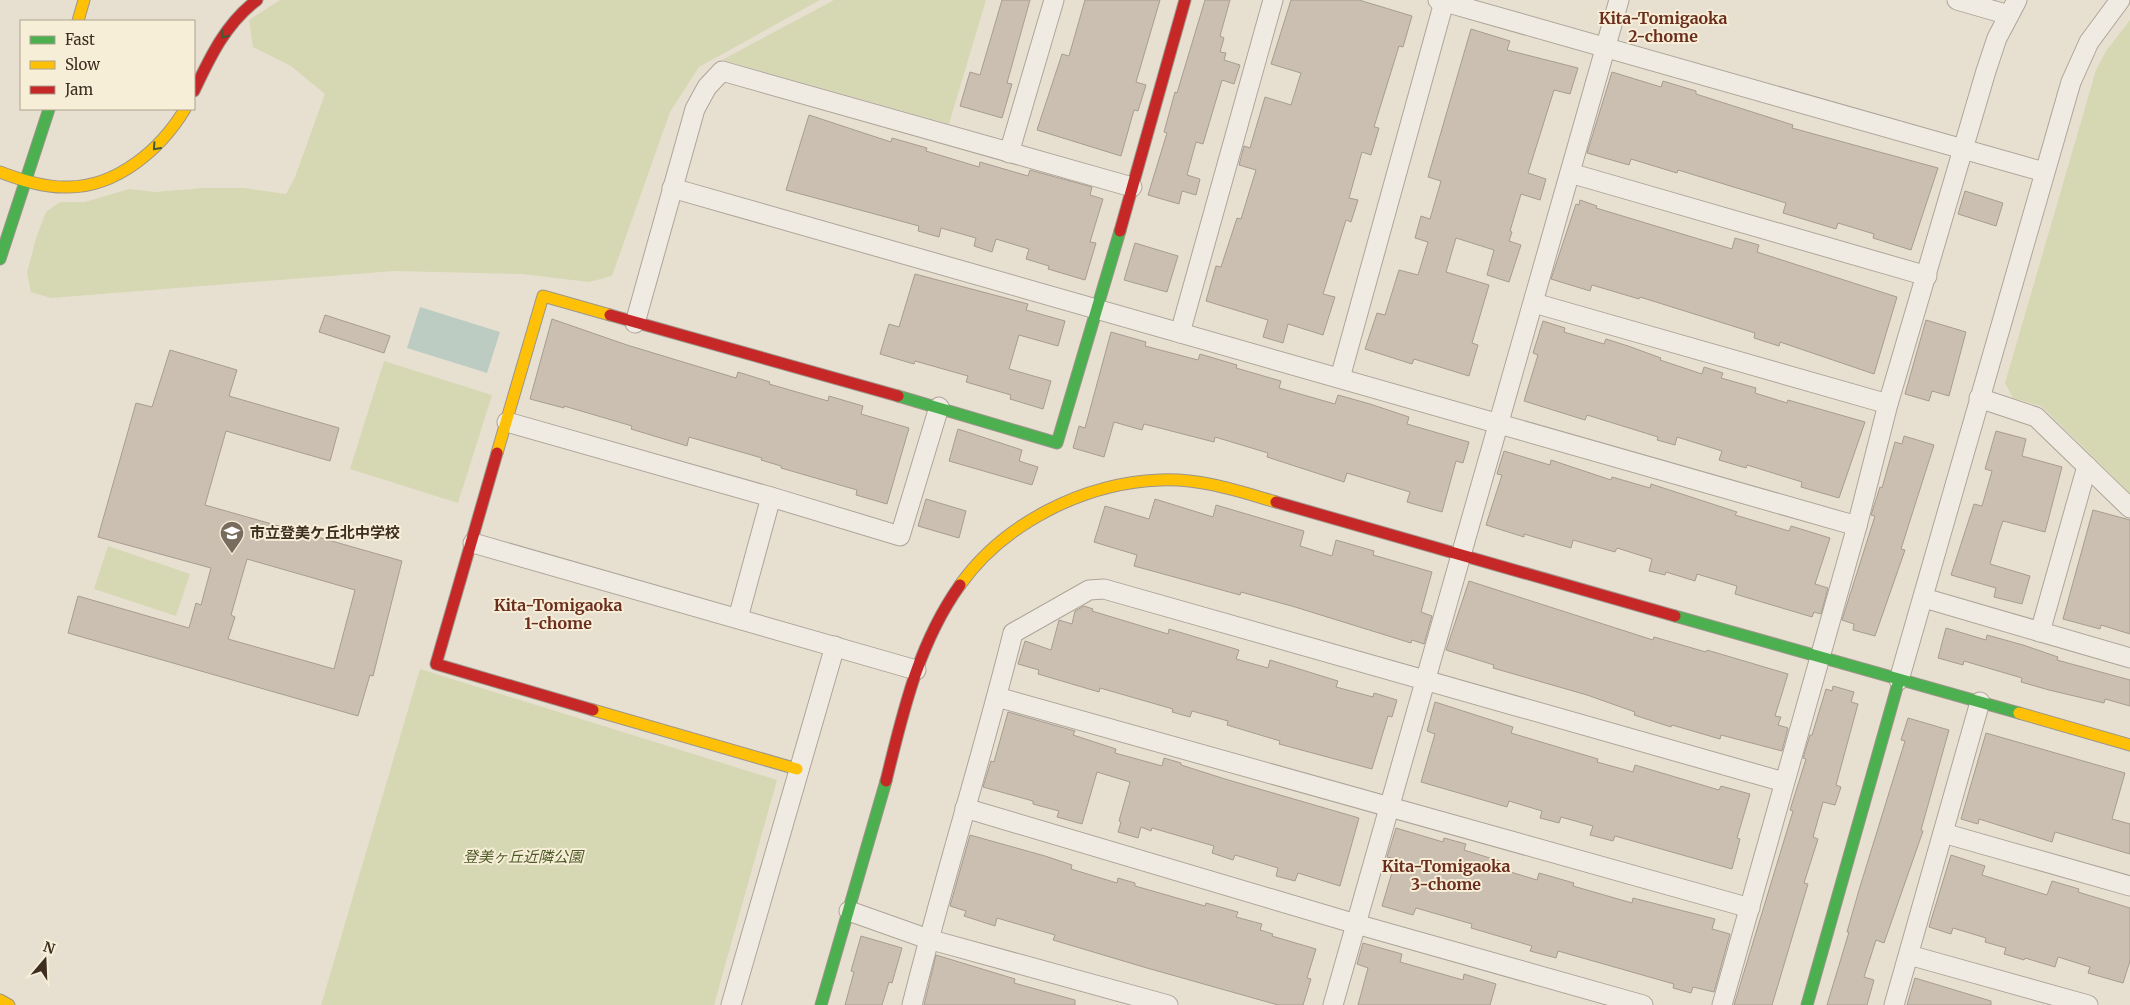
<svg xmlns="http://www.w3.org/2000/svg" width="2130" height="1005" viewBox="0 0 2130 1005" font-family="Merriweather,'Noto Sans JP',serif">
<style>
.green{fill:#d6d7b3}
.water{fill:#bcccc2}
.building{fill:#cbbfb2;stroke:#a89c90;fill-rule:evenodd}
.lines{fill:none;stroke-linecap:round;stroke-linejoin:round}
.street-casing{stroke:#ada599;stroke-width:21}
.fast-casing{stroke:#9c958a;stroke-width:13}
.slow-casing{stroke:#9c958a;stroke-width:13}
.jam-casing{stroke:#9c958a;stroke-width:13}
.street{stroke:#efebe3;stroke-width:19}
.fast{stroke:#4caf50;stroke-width:11}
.slow{stroke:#ffc107;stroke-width:11}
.jam{stroke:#c62828;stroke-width:11}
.oneway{stroke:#425b31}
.labels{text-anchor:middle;stroke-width:4;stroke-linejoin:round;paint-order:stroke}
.poi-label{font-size:15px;font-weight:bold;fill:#3d2e20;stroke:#f7eed8;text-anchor:start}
.park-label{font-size:15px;font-style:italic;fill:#4d5a26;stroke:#f7eed8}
.neighbourhood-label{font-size:16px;font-weight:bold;fill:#6b2e1e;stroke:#f7eed8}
</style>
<rect width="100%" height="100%" fill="#e7e0d1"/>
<!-- green -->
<g class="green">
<polygon points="280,0 820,0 699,67 670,112 612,276 589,282 522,274 394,271 51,298 31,292 27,273 36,238 46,212 60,202 85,202 129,189 155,192 203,188 244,188 286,194 295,177 325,94 291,66 253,47 249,20"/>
<polygon points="834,0 986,0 949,124 722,60"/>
<polygon points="2130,20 2130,493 2041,406 2013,398 2005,383 2096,70 2106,51"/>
<polygon points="384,361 492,395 458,503 350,469"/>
<polygon points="108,546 190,574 176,616 94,589"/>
<polygon points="420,669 777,780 714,1005 321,1005"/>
</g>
<!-- water -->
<polygon class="water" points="420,307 500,332 487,373 407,348"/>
<!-- building -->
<g class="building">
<polygon points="1002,0 1030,0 1007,83 1012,84 1002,118 960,106 970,72 980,75"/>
<polygon points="1085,0 1160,0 1136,82 1146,85 1138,111 1134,110 1121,156 1037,130 1062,54 1069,56"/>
<polygon points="1205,0 1230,0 1220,36 1224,38 1220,52 1226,53 1224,60 1240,65 1234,84 1222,80 1203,144 1196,142 1187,175 1200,179 1196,195 1182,191 1179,204 1148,195 1167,133 1164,132 1175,92 1177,93"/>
<polygon points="1291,0 1359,0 1412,16 1403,47 1399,46 1374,127 1379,128 1371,155 1362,152 1349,198 1358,200 1351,222 1346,220 1323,294 1335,297 1323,335 1288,324 1283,343 1263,337 1268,320 1206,301 1216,266 1221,267 1237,218 1241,219 1256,170 1239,165 1244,146 1250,148 1265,97 1291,105 1301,73 1271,64"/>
<polygon points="1471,29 1510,41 1507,50 1578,68 1570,94 1554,90 1528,173 1546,179 1540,200 1521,194 1510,231 1512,232 1509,241 1521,245 1509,282 1487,275 1494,250 1456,238 1446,272 1489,285 1472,343 1478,345 1469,376 1414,359 1412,364 1365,349 1377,313 1385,315 1399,270 1418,275 1428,242 1415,238 1421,216 1430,219 1441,181 1428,177"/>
<polygon points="1612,72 1661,87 1663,81 1696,91 1696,94 1793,125 1792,128 1938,168 1911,250 1873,238 1874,234 1838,223 1836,229 1783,213 1786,203 1678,170 1677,173 1631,159 1629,165 1587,153"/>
<polygon points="809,115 891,142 892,138 927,148 926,151 979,167 980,162 1028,176 1030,170 1092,187 1090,195 1103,199 1090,242 1096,243 1085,280 1048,269 1049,266 1026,259 1029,249 996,239 992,252 974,246 976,238 941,228 939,237 918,231 919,226 786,190"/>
<polygon points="1965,191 2003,203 1996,226 1958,214"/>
<polygon points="1580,200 1597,206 1596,208 1732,249 1735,238 1759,245 1757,252 1897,297 1874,374 1780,342 1779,346 1754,338 1755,333 1640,297 1639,299 1592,285 1590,291 1551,279 1576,204 1579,205"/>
<polygon points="1135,243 1178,256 1167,292 1124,280"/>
<polygon points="915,274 1028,304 1026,310 1065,321 1058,346 1019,335 1009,369 1051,381 1043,409 1010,399 1011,395 966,382 968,376 915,361 914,364 880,354 889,324 899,327"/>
<polygon points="325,315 390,336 384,353 319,332"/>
<polygon points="552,319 627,345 736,378 738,372 770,382 769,384 828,401 829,396 863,406 861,414 909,428 887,504 856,495 857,490 781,468 781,466 761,460 762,458 689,437 687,446 631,429 632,426 564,406 564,408 530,399"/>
<polygon points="1926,320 1966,332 1949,396 1932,391 1929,401 1905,394"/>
<polygon points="1543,321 1565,328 1564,332 1604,344 1606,339 1628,346 1661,358 1660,360 1702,374 1704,367 1723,373 1721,378 1756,388 1755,393 1787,403 1788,400 1865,422 1839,498 1801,487 1802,482 1747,465 1746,468 1719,460 1722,451 1677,437 1675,445 1657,440 1658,437 1587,415 1585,420 1524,401 1538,355 1533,353"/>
<polygon points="1111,332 1146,342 1145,346 1198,360 1200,354 1237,365 1236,368 1281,381 1279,388 1335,404 1338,395 1370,404 1409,417 1407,424 1469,442 1463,463 1456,461 1442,512 1407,502 1410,492 1347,473 1344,482 1267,457 1268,453 1215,437 1214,442 1144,424 1142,430 1114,422 1104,457 1073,448 1079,426 1085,428"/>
<path d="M170 350 237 370 229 396 339 428 330 461 226 431 205 505 402 561 373 676 370 675 358 716 68 633 78 596 189 628 196 603 201 605 211 568 98 537 136 403 152 407ZM247 559 355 590 334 669 228 639 235 617 231 615Z"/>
<polygon points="958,429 1022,450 1019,461 1038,467 1032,485 949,461"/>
<polygon points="1996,431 2026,439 2022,456 2062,467 2045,532 2003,521 1999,532 1990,564 2030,576 2022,604 1994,597 1996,588 1951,575 1974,504 1982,506 1992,471 1985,469"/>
<polygon points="1904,436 1934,445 1901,549 1905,550 1875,636 1853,630 1854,624 1842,620 1875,516 1871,515 1880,487 1882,488 1895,442 1902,444"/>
<polygon points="1504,451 1550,465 1551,460 1611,480 1612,477 1650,488 1651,484 1737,512 1735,515 1789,531 1791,526 1830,538 1815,584 1828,588 1821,614 1814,612 1812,617 1735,594 1737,586 1697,574 1695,581 1666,572 1665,575 1649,571 1652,559 1617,548 1615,552 1573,540 1571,548 1524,534 1524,537 1486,525 1502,475 1497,474"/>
<polygon points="926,499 966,511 959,538 918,526"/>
<polygon points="1155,499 1213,517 1216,505 1304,531 1300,546 1332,556 1336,540 1374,551 1373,555 1432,572 1421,612 1432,616 1424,644 1412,640 1411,643 1295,607 1241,592 1240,595 1134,566 1137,555 1094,542 1105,506 1149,519"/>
<polygon points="2093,510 2130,520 2130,634 2101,625 2100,629 2063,619"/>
<polygon points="1469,581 1653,640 1654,637 1706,652 1707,650 1788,674 1775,716 1781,717 1778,725 1788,728 1782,751 1721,735 1720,739 1672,725 1671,727 1634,715 1635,712 1587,695 1493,668 1494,665 1446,650"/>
<polygon points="1084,606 1093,609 1092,611 1168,634 1169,629 1239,650 1236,659 1268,668 1270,660 1338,681 1336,687 1373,697 1374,693 1397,700 1392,717 1388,716 1372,769 1279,744 1280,741 1227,725 1228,721 1192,711 1190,717 1172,712 1173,709 1100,688 1099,692 1038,674 1039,670 1018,664 1025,641 1051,650 1059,620 1072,624 1075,611"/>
<polygon points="1946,628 1986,640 1987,635 2023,645 2058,657 2057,660 2130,680 2130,706 2105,699 2104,703 2049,690 2021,682 2022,678 1964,661 1963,665 1938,658"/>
<polygon points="1833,686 1854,692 1851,702 1858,704 1836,785 1841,787 1835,805 1823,802 1813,837 1818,839 1804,883 1808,884 1772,1005 1734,1005 1793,811 1790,810 1806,759 1803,758 1810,735 1812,735 1826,689 1832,691"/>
<polygon points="1435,702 1513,727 1511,733 1598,759 1597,762 1633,772 1635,765 1719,790 1721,786 1750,794 1737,838 1740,839 1732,869 1615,836 1613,841 1590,835 1593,826 1561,817 1559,823 1540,818 1542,811 1509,801 1507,807 1421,782 1435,734 1427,731"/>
<polygon points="1008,712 1075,731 1073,735 1116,749 1115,753 1162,766 1164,758 1181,763 1181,765 1225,779 1359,818 1340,886 1298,873 1295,881 1276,876 1278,868 1235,855 1233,860 1212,853 1214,846 1152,828 1151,831 1141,827 1138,838 1118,832 1121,822 1119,821 1130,782 1097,772 1082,824 1057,817 1059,811 1033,804 1033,801 983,787 991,761 994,762"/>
<polygon points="1908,718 1949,730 1921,830 1923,831 1884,943 1876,940 1864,977 1874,980 1867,1005 1827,1005 1849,932 1847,932 1859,890 1905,741 1901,740"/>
<polygon points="1986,733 2125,773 2112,819 2130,824 2130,854 2055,832 2052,842 1979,819 1978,824 1961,819"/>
<polygon points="1396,828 1443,842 1444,838 1466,844 1464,850 1506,863 1504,870 1537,880 1539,873 1574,883 1573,886 1632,903 1633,898 1715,919 1712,929 1730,934 1714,992 1693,987 1691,993 1673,988 1674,984 1558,951 1556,958 1530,951 1532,946 1471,928 1472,924 1416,908 1413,915 1382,906 1396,859 1387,857"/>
<polygon points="970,835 1045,856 1072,865 1071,869 1117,883 1118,878 1135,883 1135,886 1205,906 1206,903 1238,912 1236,917 1262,924 1260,930 1273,934 1272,936 1316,949 1307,978 1311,979 1303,1005 1278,1005 1147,968 1053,940 1055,935 997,918 995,926 964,916 966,911 950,906"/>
<polygon points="1951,855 1985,866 1982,875 2047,895 2052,881 2079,889 2078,892 2130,908 2130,961 2123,983 2088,973 2090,967 2058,957 2055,967 2025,958 2024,960 2004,954 2006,948 1985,942 1986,938 1953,928 1951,934 1929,927"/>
<polygon points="861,936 902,948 892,983 889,982 882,1005 845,1005 854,972 851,971"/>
<polygon points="1363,943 1402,954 1400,962 1463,980 1464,974 1496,984 1490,1005 1358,1005 1368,968 1357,964"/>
<polygon points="936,955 1015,979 1014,983 1075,1000 1075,1005 924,1005"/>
<polygon points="1915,978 1991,1001 1991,1005 1907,1005"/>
</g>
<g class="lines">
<defs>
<g id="street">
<polyline points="1438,0 2044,172"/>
<polyline points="1957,0 2009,15"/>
<polyline points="1009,153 1054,0"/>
<polyline points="1570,173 1927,276"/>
<polyline points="672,188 1857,526"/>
<polyline points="1534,303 1888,404"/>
<polyline points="635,323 695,109 707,87 722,71 1132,187"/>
<polyline points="1180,333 1273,0"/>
<polyline points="1340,378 1444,2"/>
<polyline points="1979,398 2036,417 2130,508"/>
<polyline points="507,422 771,497 900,536 939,407"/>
<polyline points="473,543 916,670"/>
<polyline points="1924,598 2130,658"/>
<polyline points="738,618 771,497"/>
<polyline points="2040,632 2087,466"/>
<polyline points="1899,680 2071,82 2089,42 2120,0"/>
<polyline points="997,697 1750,908"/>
<polyline points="965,808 1356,924 1643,1005"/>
<polyline points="1943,833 2130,886"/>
<polyline points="849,911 928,939 1168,1005"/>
<polyline points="1909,955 2088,1005"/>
<polyline points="731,1005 835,646"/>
<path d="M912 1005C943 880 982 758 1013 633L1089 590 1104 589 1784 782"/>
<polyline points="1333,1005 1619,0"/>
<polyline points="1722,1005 1857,526 1888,404 1986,71 1997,38 2017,0"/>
<polyline points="1894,1005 1980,702"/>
</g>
<g id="fast">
<polyline points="0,259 49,109"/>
<polyline points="898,396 1057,443 1120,231"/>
<polyline points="1675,616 2019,713"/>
<polyline points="821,1005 886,781"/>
<polyline points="1807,1005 1899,680"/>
</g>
<g id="slow">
<polyline points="78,21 84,0"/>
<path d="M0 172C21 180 45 188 68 187 117 187 161 149 185 109"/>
<polyline points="497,453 543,296 610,315"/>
<path d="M960 585C1004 523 1084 483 1160 480 1200 478 1238 491 1276 502"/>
<polyline points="593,710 797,769"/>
<polyline points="2019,713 2130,745"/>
<polyline points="0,1000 9,1005"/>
</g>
<g id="jam">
<path d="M194 91C210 57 226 23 257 0"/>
<polyline points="1120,231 1185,0"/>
<polyline points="610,315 898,396"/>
<polyline points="497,453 436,664 593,710"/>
<polyline points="1276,502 1675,616"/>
<path d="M886 781C903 712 918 644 960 585"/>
</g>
</defs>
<!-- street casing -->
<use href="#street" class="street-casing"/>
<!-- fast casing -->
<use href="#fast" class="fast-casing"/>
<!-- slow casing -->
<use href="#slow" class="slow-casing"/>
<!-- jam casing -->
<use href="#jam" class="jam-casing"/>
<!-- street -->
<use href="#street" class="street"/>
<!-- fast -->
<use href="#fast" class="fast"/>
<!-- slow -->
<use href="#slow" class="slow"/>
<!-- jam -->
<use href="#jam" class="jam"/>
</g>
<!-- one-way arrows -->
<defs><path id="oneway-chevron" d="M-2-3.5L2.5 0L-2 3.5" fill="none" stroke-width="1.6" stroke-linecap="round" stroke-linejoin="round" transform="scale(1.25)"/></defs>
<g class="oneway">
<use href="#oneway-chevron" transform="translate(224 35) rotate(129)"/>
<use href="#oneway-chevron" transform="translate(156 147) rotate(132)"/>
</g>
<!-- icons -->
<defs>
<symbol id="school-pin" viewBox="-11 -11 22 30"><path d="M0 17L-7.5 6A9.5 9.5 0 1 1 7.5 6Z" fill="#786c5e" stroke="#f7eed8"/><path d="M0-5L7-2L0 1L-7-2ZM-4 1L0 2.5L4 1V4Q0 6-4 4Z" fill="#fff"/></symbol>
</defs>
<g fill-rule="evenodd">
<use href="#school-pin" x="218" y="519" width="28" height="38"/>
</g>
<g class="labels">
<!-- poi labels -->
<g class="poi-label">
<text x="250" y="538">市立登美ケ丘北中学校</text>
</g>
<!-- park labels -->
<g class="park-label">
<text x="523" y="862">登美ヶ丘近隣公園</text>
</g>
<!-- neighbourhood labels -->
<g class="neighbourhood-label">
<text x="1663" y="24">Kita-Tomigaoka<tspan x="1663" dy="18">2-chome</tspan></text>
<text x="558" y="611">Kita-Tomigaoka<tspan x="558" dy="18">1-chome</tspan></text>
<text x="1446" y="872">Kita-Tomigaoka<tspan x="1446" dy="18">3-chome</tspan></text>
</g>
</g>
<!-- legend -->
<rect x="20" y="20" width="175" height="90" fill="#f7eed8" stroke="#ada18e"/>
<rect x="30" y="36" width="25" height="8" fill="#4caf50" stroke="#ada18e"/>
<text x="65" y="45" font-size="15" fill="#3d2e20">Fast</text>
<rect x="30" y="61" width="25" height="8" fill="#ffc107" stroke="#ada18e"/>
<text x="65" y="70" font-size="15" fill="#3d2e20">Slow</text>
<rect x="30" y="86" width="25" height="8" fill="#c62828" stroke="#ada18e"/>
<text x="65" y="95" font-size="15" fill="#3d2e20">Jam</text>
<!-- north arrow -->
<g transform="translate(45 960) rotate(19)" stroke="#f7eed8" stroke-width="4" paint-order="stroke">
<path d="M0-4L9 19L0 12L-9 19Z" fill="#3d2e20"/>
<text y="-8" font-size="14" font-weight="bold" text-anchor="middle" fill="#3d2e20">N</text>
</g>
</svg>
